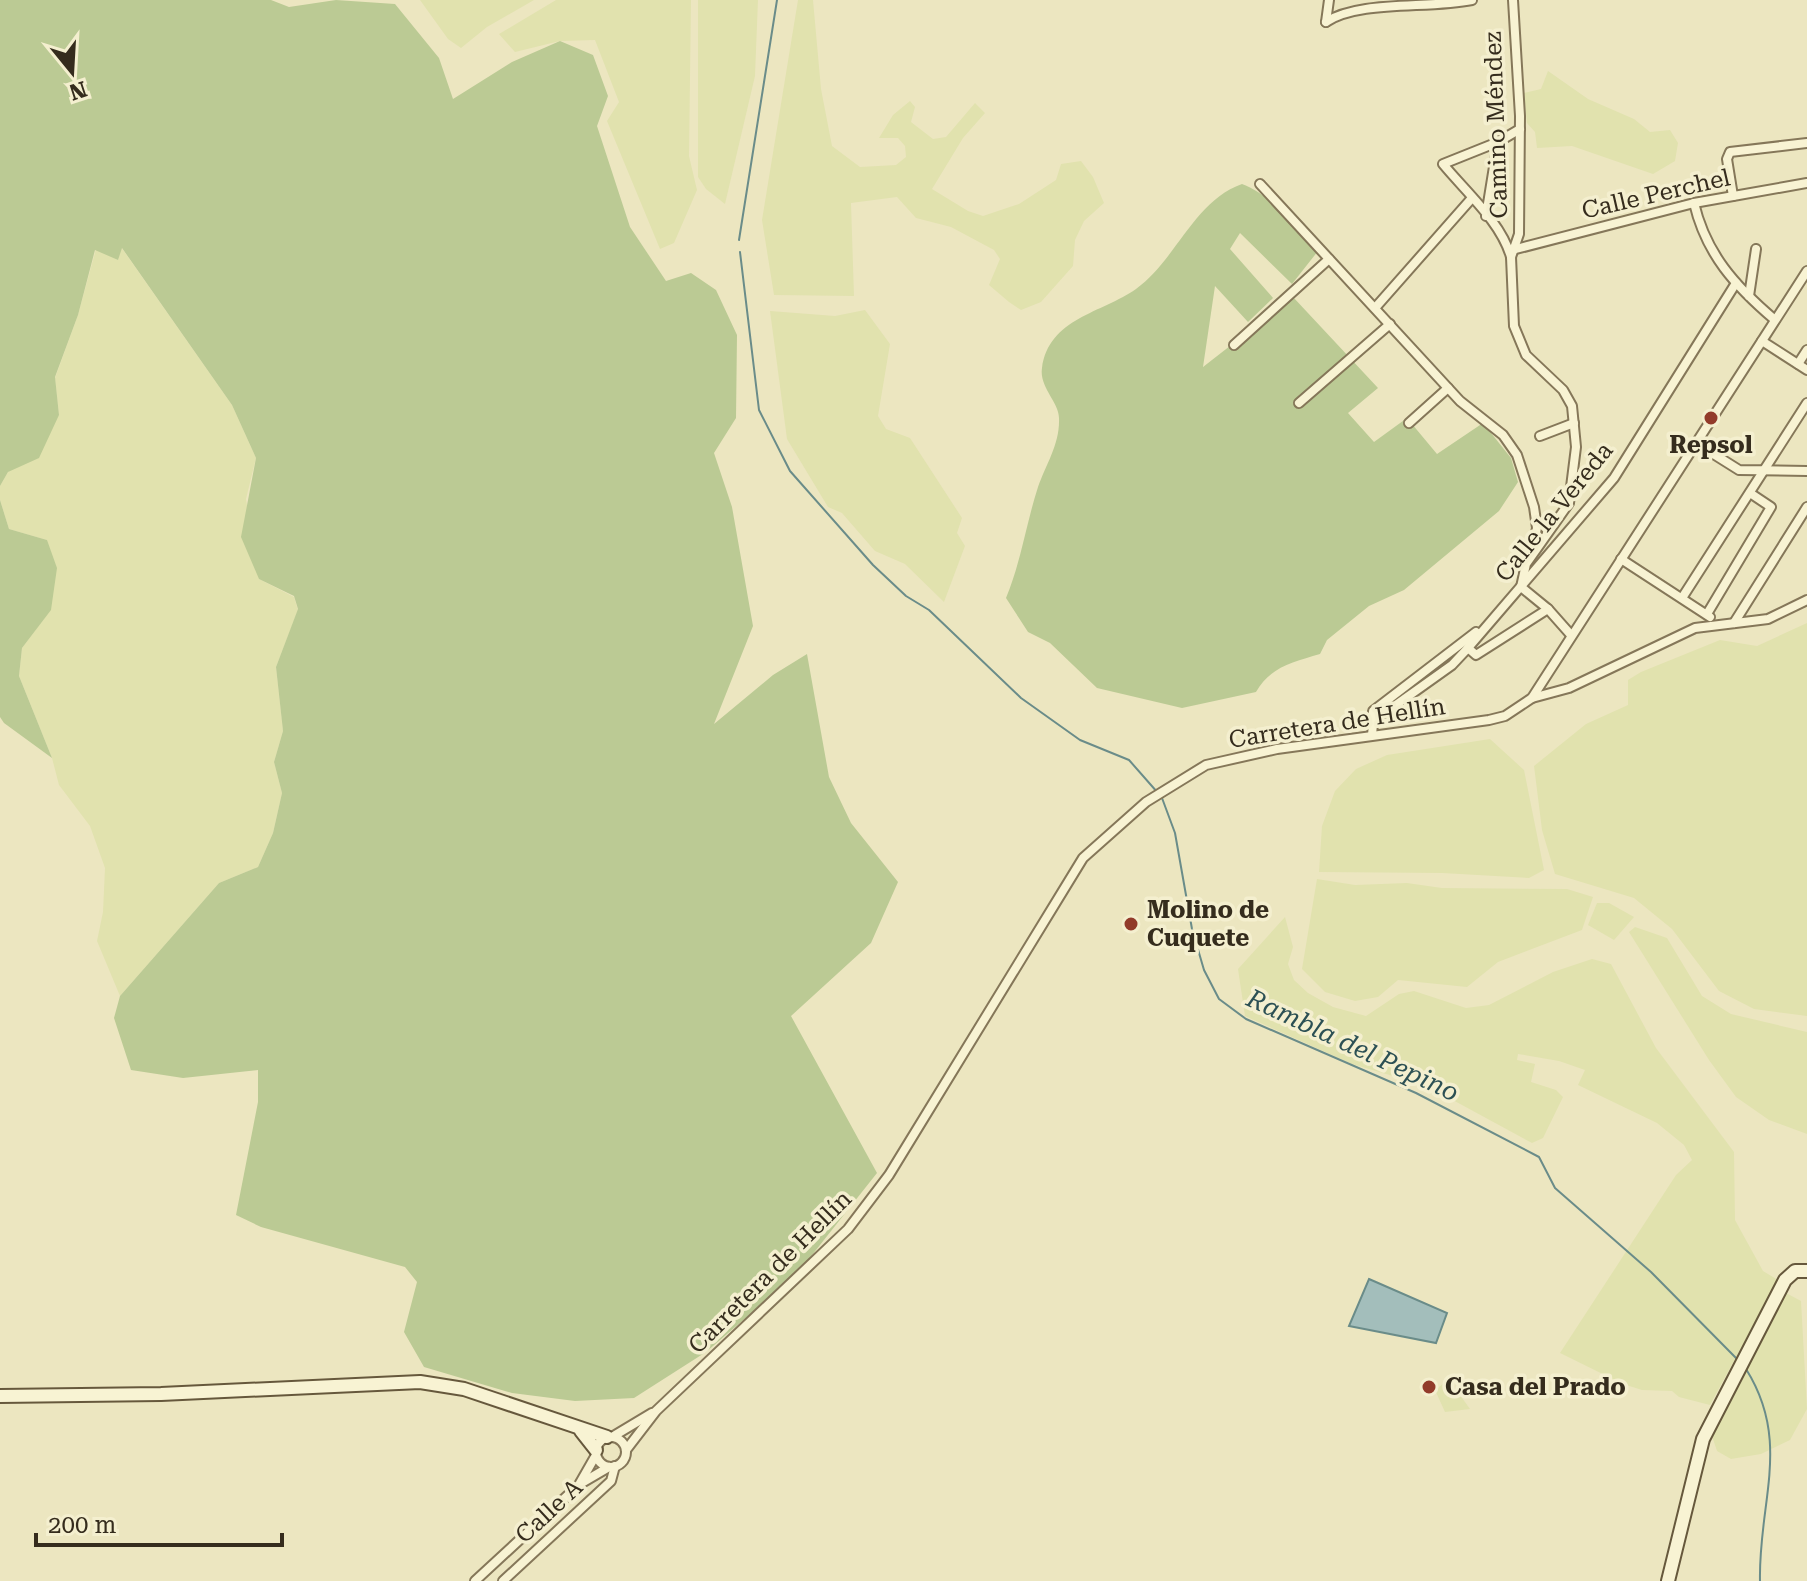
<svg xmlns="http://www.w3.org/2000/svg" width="1807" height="1581" viewBox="0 0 1807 1581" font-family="'Roboto Serif',serif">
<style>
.farmland{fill:#e1e2ae}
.green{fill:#bbca94}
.water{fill:#a3bebb;stroke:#6a8c89;stroke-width:2}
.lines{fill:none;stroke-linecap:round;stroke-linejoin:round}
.stream{stroke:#6a8c89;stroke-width:2}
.street-casing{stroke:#857759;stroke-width:12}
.secondary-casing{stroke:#66583c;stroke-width:16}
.street{stroke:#f8f3d3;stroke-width:8}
.secondary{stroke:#f8f3d3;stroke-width:12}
.poi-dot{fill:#923b2a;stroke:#f4efcf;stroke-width:3}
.labels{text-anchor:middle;stroke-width:7;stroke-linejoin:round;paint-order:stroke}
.street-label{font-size:24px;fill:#352c1d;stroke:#f4efcf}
.poi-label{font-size:24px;font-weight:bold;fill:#352c1d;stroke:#f4efcf;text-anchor:start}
.water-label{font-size:26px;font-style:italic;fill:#2c5054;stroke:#f4efcf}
</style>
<rect width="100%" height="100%" fill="#ece6c0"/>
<!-- farmland -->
<g class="farmland">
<polygon points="420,0 534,0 487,27 461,48 448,39"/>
<polygon points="556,0 691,0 689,156 697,190 674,243 660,249 607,121 619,102 595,40 560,41 515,52 499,34"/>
<polygon points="698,0 758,0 755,76 725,204 706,189 698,177"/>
<polygon points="798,0 813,0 821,89 832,146 860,167 896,165 906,157 905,146 898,138 879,138 893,115 910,101 915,107 911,122 933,139 946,137 975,103 985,113 963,138 932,189 968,211 983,216 1019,204 1056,180 1061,164 1081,161 1093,177 1104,203 1084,221 1075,240 1073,266 1041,302 1021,310 1009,302 989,285 1000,259 994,250 951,227 916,218 897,197 851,203 854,296 774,295 762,220"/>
<polygon points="1548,71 1588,99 1634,119 1650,132 1670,130 1678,143 1675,161 1653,174 1572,146 1537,148 1535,132 1527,123 1524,93 1541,89"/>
<polygon points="121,247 232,405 256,458 246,499 259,579 294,597 298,610 276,667 283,731 274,762 282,793 273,833 258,867 219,883 120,996 97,941 103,912 105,868 90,826 59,785 52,758 19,676 22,648 51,609 47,540 9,529 0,500 0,486 8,472 59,415 55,378 78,315 96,249 118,260"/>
<polygon points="865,310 890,344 878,416 886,429 910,438 962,518 957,533 965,546 944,602 905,564 875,551 842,513 828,507 787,439 770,311 835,316"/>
<polygon points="1807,623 1807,1016 1754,1009 1719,991 1672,929 1634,898 1555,874 1542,830 1534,766 1586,724 1628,705 1628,680 1641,672 1720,640 1757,646"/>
<polygon points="1490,739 1524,770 1544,870 1529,878 1442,873 1319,872 1322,826 1335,791 1356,769 1387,755"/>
<polygon points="1317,879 1355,885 1407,883 1442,888 1567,889 1593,897 1582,930 1498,962 1467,987 1398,980 1378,997 1355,1001 1325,992 1302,969"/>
<polygon points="1597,903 1609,903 1634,917 1614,940 1588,925"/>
<polygon points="1285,917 1293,947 1288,964 1294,980 1308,993 1333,1007 1366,1016 1399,994 1414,991 1466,1008 1489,1005 1553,972 1592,959 1611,964 1656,1048 1734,1152 1735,1220 1763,1271 1778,1280 1710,1405 1679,1397 1672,1391 1642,1390 1623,1384 1560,1353 1676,1175 1692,1160 1684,1145 1657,1123 1578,1085 1585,1070 1559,1061 1518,1054 1517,1060 1535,1064 1531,1082 1556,1090 1563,1097 1543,1138 1532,1143 1427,1086 1352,1064 1245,1016 1238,969"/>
<polygon points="1635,927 1667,938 1702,996 1731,1014 1807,1032 1807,1134 1769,1120 1736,1097 1709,1060 1629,932"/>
<polygon points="1786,1293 1801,1301 1807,1409 1790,1440 1761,1454 1731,1459 1717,1451 1712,1436"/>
<polygon points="1443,1384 1451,1394 1457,1391 1470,1409 1445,1412 1435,1390"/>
</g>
<!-- green -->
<g class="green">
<polygon points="0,0 271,0 289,7 336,0 395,4 439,58 453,99 512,62 560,41 593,55 608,96 597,126 630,227 666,281 691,273 716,290 737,335 736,418 714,453 732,507 753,626 714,724 773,675 807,654 829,777 851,823 898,882 871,943 791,1016 877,1173 797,1274 706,1352 634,1398 575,1401 512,1393 424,1367 404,1332 417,1282 405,1267 261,1227 236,1215 258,1102 258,1070 183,1078 131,1070 114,1018 120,996 219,883 258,867 273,833 282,793 274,762 283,731 276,667 298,609 294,596 259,579 241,537 256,458 232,405 122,248 118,260 95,250 78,315 55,377 59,415 39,458 8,472 0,486"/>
<path d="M1242 184C1277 198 1292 226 1318 251L1292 284 1240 233 1230 249 1273 298 1248 322 1215 286 1203 367 1293 297 1378 388 1348 413 1374 442 1407 418 1437 454 1483 423 1511 458 1518 482 1499 511 1404 590 1369 606 1327 640 1320 654C1293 662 1270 667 1256 692L1182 708 1097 688 1050 643 1028 632 1006 598C1021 562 1026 524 1038 487 1046 464 1060 444 1059 418 1059 402 1039 387 1042 368 1049 318 1102 313 1136 289 1176 260 1194 201 1242 184Z"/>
<polygon points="0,500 9,529 47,540 57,568 51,610 22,648 19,676 52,758 4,723 0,717"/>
</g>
<!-- water -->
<polygon class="water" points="1369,1279 1447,1313 1436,1343 1349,1326"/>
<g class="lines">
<!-- stream -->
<g class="stream">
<polyline points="739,240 777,0"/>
<polyline points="740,252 759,410 790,471 873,565 906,596 929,610 1021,698 1080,740 1129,760 1158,793"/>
<polyline points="1162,798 1175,833 1192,929 1204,970 1219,999 1246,1019 1416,1093 1539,1157 1555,1188 1651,1272 1737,1359"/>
<path d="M1746 1369C1792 1442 1758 1503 1760 1581"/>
</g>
<defs>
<g id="street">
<polyline points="1513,0 1520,116 1519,234 1511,257 1514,326 1526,355 1563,390 1572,406 1576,447 1569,503 1526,564 1521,587 1548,609 1571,635"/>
<path d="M1326 22C1359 0 1428 9 1472 0"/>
<polyline points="1326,22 1329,0"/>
<polyline points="1498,142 1520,129"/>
<polyline points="1260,184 1460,401 1503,435 1517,455 1534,507 1537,528 1532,551"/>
<polyline points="1733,196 1727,159 1730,152 1807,143"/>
<path d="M1694 203C1706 254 1735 286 1775 320"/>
<path d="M1486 216 1498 142 1443 164C1466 192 1501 222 1511 257"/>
<polyline points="1516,249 1694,203 1807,183"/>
<polyline points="1749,296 1756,249"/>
<polyline points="1375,308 1472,198"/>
<polyline points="1762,341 1807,370"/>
<polyline points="1234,345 1329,259"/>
<polyline points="1798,364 1807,350"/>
<polyline points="1299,403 1390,324"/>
<polyline points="1409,423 1448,388"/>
<polyline points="1540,436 1574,423"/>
<polyline points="1696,443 1739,470 1807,471"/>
<polyline points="1621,559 1710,617"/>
<polyline points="1682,598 1807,403"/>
<polyline points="1707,614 1771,507 1750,493"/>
<polyline points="1734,623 1807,507"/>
<polyline points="1468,648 1476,655 1548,609"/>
<polyline points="1532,698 1569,688 1695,628 1768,619 1807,600"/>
<polyline points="1373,724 1373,711 1476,632"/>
<polyline points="1372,735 1373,724 1379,717 1452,665 1468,648 1614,478 1736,283"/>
<polyline points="612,1437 652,1413"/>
<circle cx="611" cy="1452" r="15"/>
<polyline points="626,1450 656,1411 848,1229 889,1175 1083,858 1146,802 1206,765 1277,749 1489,720 1505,716 1532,698 1807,271"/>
<polyline points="580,1483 596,1455"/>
<polyline points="475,1581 580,1484 609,1467"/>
<polyline points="503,1581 611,1481 615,1466"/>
</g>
<g id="secondary">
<polyline points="0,1396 161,1394 420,1382 464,1389 607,1437"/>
<polyline points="581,1431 596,1450"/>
<polyline points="1668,1581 1703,1439 1785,1280 1795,1271 1807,1271"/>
</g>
</defs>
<!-- street casing -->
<use href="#street" class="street-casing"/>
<!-- secondary casing -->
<use href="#secondary" class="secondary-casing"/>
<!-- street -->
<use href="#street" class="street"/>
<!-- secondary -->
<use href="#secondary" class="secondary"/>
</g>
<!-- markers -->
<g class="poi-dot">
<circle cx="1711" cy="418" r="8"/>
<circle cx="1131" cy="924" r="8"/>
<circle cx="1429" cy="1387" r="8"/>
</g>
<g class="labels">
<!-- street labels -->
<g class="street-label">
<text transform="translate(1496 125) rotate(-92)" y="8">Camino Méndez</text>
<text transform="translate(1656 194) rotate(-13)" y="8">Calle Perchel</text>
<text transform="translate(1554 512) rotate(-51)" y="8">Calle la Vereda</text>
<text transform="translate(1337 723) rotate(-9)" y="8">Carretera de Hellín</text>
<text transform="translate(770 1272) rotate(-45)" y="8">Carretera de Hellín</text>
<text transform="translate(549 1511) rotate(-43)" y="8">Calle A</text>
</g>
<!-- poi labels -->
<g class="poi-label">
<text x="1711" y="453" text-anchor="middle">Repsol</text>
<text x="1147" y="918">Molino de<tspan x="1147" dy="28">Cuquete</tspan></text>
<text x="1445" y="1395">Casa del Prado</text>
</g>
<!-- water labels -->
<g class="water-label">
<text transform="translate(1353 1045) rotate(25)" y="9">Rambla del Pepino</text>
</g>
</g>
<!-- north arrow -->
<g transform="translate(72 72) rotate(162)" stroke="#f4efcf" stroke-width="6" paint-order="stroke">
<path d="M0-6L14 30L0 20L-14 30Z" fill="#352c1d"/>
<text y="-12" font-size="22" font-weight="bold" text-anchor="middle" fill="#352c1d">N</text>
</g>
<!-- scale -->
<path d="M36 1533v12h246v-12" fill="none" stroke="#352c1d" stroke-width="4"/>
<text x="48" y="1533" font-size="24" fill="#352c1d" stroke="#f4efcf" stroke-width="6" paint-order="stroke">200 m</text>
</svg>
